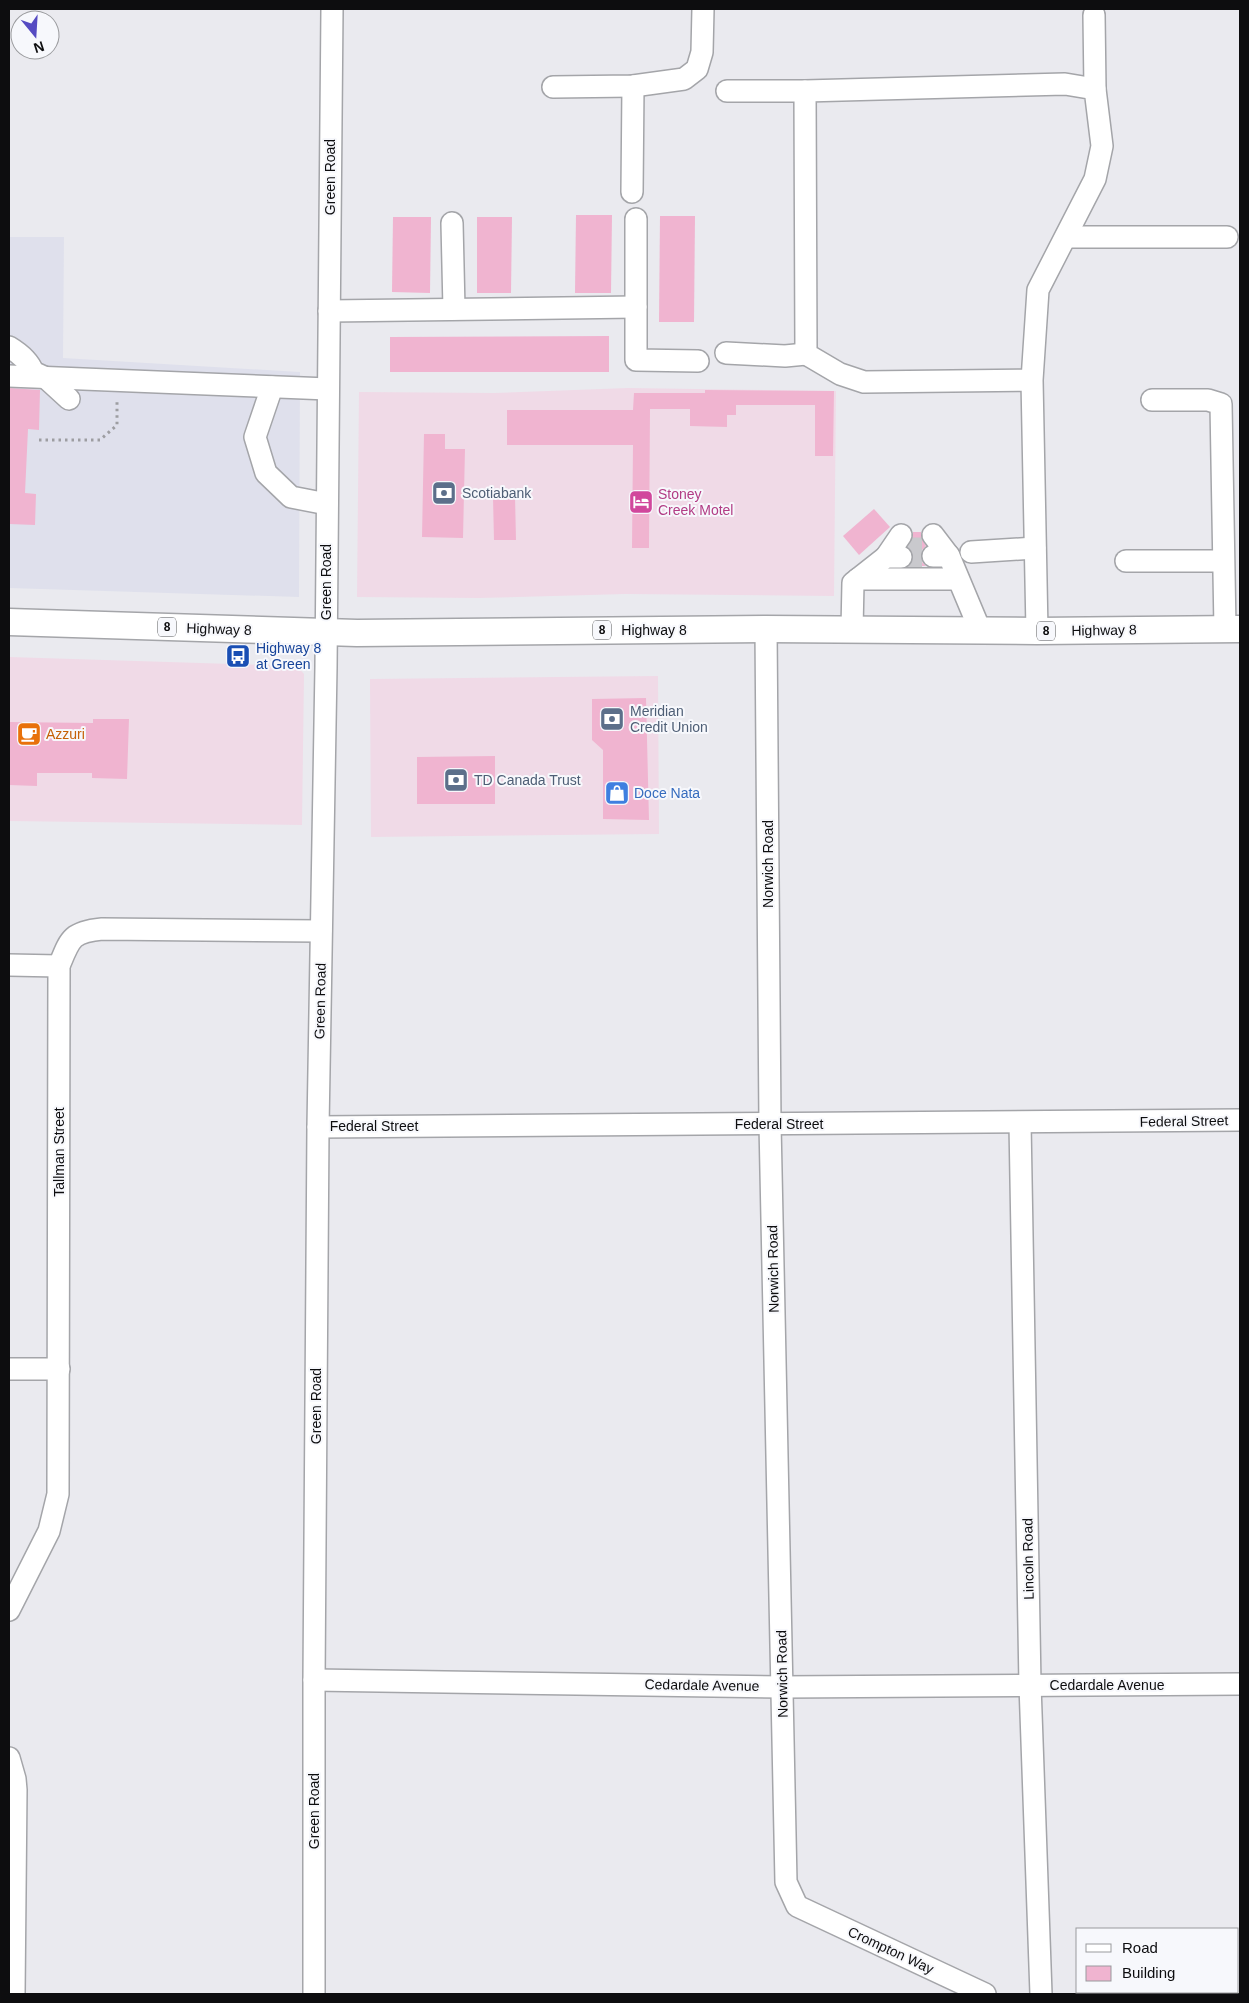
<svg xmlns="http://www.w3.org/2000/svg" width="1249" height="2003" viewBox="0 0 1249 2003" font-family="Helvetica,sans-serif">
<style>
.commercial{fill:#f0dae7}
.built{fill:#dfe0ec}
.building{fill:#f0b4d0}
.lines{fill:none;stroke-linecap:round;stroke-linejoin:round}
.minor-tunnel{stroke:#c9c9cd;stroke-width:21;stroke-dasharray:21 11;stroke-linecap:butt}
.minor-casing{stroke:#a4a5a9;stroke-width:24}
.major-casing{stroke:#a4a5a9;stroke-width:29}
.path{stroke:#9d9da1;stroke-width:3;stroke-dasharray:2.5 4;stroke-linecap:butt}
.minor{stroke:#fff;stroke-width:21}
.major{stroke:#fff;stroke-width:26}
.labels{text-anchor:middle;stroke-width:4;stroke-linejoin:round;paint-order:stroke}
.shield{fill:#f7f8fc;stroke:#535456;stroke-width:1}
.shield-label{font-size:12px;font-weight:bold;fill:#0d0d0f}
.street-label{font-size:14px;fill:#0d0d0f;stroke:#f7f8fc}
.service-label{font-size:14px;fill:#4e5e75;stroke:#f7f8fc;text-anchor:start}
.hotel-label{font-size:14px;fill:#b23c85;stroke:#f7f8fc;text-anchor:start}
.transit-label{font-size:14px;fill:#164399;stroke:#f7f8fc;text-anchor:start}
.food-label{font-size:14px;fill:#c56008;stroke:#f7f8fc;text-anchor:start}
.shop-label{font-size:14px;fill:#366cbe;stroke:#f7f8fc;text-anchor:start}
</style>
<rect width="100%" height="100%" fill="#eaeaef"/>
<!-- commercial -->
<g class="commercial">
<polygon points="628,388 836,391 834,596 625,594 478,598 357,597 359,392 494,393"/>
<polygon points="9,657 297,666 304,674 302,825 9,821"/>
<polygon points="658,676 659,834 371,837 370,679"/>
</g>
<!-- built -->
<polygon class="built" points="9,184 10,237 64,237 63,358 300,372 299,597 9,588"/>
<!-- building -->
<g class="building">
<polygon points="576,215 612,215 611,293 575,293"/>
<polygon points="660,216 695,216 694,322 659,322"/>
<polygon points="393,217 431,217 430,293 392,292"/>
<polygon points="477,217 512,217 511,293 477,293"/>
<polygon points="609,336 609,372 390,372 390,337"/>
<polygon points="9,388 40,390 39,430 28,429 25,493 36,494 35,525 9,524"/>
<polygon points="705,390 834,391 833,456 815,456 815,405 736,405 736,415 727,415 727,427 690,426 690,409 650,409 649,548 632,548 633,445 507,445 507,410 633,410 634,393 705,393"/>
<polygon points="424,434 445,434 445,449 465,449 463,538 422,537"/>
<polygon points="515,496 516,540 494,540 493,497"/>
<polygon points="874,509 890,527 859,555 843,536"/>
<polygon points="913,532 921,532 921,537 926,546 922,550 921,556 922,562 926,566 909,566 913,557 912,551 908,547 913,536"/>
<polygon points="646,698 649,820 603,819 603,750 592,740 592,699"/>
<polygon points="93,719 129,719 127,779 92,778 92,773 37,773 37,786 9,785 9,722 93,723"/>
<polygon points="495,756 495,804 417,804 417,757"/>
</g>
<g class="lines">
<!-- minor-tunnel -->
<g class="minor-tunnel">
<polyline points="901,548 933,548"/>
<polyline points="901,564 933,564"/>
</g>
<defs>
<g id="minor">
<polyline points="1094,15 1095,89"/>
<polyline points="553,87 633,86 684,79 697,69 702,52 703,9"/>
<polyline points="727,91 805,91"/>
<polyline points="632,192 633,86"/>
<polyline points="636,219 636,360 698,361"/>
<polyline points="452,223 454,309"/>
<polyline points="1066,237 1227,237"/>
<polyline points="329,311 636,307"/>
<path d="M9 347C19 353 29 361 33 372L46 378 69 399"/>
<polyline points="726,353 785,356 806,354"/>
<polyline points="9,376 328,389"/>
<polyline points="1032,380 864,382 840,374 806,354 805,91 1065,84 1095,89 1102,146 1095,179 1038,290 1032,380 1037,631"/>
<polyline points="272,387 255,437 266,473 291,497 327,504"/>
<polyline points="1152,400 1208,400 1221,404 1225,629"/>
<polyline points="933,535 949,556"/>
<polyline points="971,552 1035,548"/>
<polyline points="933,556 949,556 980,630"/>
<polyline points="886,557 901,535"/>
<polyline points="1126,561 1223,561"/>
<polyline points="858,579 958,579"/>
<polyline points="766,629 770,1124 786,1882 797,1906 985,1994"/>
<polyline points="852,629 853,583 886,557 901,557"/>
<polyline points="9,965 59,966"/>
<polyline points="1020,1123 1030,1685 1041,1994"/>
<polyline points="318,1127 1240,1120"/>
<polyline points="9,1369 59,1369"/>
<path d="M9 1610 49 1531 58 1494 59 966C70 939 71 932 102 929L321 931"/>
<polyline points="314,1680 782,1687 1240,1684"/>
<polyline points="9,1758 15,1779 16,1790 14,1994"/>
<polyline points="314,1994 314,1680 318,1127 326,667 332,9"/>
</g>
<polyline id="major" points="9,622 357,633 766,629 1037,631 1240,629"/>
</defs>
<!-- minor casing -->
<use href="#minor" class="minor-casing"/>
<!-- major casing -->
<use href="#major" class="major-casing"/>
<!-- path -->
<polyline class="path" points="39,440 100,440 117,425 117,399"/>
<!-- minor -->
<use href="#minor" class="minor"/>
<!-- major -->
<use href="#major" class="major"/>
</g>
<!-- icons -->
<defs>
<symbol id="bank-square" viewBox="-11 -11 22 22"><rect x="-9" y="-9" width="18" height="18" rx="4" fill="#5c6f8a" stroke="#f7f8fc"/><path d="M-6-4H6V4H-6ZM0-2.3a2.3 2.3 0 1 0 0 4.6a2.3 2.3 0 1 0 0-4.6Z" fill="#fff"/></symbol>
<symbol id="hotel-square" viewBox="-11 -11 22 22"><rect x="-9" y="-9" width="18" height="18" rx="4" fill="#d1479c" stroke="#f7f8fc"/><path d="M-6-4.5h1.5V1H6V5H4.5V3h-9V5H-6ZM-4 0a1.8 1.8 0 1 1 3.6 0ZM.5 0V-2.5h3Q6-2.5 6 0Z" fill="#fff"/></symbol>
<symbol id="bus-square" viewBox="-11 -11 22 22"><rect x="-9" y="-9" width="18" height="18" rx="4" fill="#1a4fb4" stroke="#f7f8fc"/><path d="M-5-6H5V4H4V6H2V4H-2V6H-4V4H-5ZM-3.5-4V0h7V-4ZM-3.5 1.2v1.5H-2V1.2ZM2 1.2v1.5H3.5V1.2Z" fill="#fff"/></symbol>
<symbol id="cafe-square" viewBox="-11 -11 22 22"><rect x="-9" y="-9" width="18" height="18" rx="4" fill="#e8710a" stroke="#f7f8fc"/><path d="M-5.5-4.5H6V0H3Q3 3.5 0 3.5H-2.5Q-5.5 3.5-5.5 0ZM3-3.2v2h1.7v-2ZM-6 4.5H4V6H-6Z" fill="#fff"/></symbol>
<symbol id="shop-square" viewBox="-11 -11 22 22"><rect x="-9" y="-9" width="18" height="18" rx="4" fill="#3f7fe0" stroke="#f7f8fc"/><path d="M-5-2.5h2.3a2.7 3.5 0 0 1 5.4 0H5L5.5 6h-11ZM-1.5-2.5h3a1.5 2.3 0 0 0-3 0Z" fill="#fff"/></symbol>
</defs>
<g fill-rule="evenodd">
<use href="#bank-square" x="430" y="479" width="28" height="28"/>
<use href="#hotel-square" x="627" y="488" width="28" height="28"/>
<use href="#bus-square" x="224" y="642" width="28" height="28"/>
<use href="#bank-square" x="598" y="705" width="28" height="28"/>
<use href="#cafe-square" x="15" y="720" width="28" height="28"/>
<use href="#bank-square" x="442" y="766" width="28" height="28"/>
<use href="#shop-square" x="603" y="779" width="28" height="28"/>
</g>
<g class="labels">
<!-- shield labels -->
<g class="shield">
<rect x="158" y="617.5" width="18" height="19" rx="4"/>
<rect x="593" y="620.5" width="18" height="19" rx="4"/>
<rect x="1037" y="621.5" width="18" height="19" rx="4"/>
</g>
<g class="shield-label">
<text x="167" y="631">8</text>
<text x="602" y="634">8</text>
<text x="1046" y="635">8</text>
</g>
<!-- street labels -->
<g class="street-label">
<text transform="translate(330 177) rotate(-90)" y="5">Green Road</text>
<text transform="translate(326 582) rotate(-90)" y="5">Green Road</text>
<text transform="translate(219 629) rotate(2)" y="5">Highway 8</text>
<text x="654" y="635">Highway 8</text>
<text transform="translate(1104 630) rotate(-1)" y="5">Highway 8</text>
<text transform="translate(768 864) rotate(-90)" y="5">Norwich Road</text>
<text transform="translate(320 1001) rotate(-89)" y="5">Green Road</text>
<text transform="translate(1184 1121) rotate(-1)" y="5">Federal Street</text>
<text x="779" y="1129">Federal Street</text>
<text x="374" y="1131">Federal Street</text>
<text transform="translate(59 1152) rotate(-90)" y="5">Tallman Street</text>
<text transform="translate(773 1269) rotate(-91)" y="5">Norwich Road</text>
<text transform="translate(316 1406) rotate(-90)" y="5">Green Road</text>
<text transform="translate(1028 1559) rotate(-91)" y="5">Lincoln Road</text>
<text transform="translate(782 1674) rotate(-91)" y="5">Norwich Road</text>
<text transform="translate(702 1685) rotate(1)" y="5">Cedardale Avenue</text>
<text x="1107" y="1690">Cedardale Avenue</text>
<text transform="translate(314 1811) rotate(-90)" y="5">Green Road</text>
<text transform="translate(891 1950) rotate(25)" y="5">Crompton Way</text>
</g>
<!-- service labels -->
<g class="service-label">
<text x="462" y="498">Scotiabank</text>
<text x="630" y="716">Meridian<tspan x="630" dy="16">Credit Union</tspan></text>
<text x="474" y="785">TD Canada Trust</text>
</g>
<!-- hotel labels -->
<g class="hotel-label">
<text x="658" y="499">Stoney<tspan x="658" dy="16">Creek Motel</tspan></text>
</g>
<!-- transit labels -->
<g class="transit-label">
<text x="256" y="653">Highway 8<tspan x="256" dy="16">at Green</tspan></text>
</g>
<!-- food labels -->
<g class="food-label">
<text x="46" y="739">Azzuri</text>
</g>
<!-- shop labels -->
<g class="shop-label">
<text x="634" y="798">Doce Nata</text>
</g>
</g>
<!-- border -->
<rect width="1249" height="2003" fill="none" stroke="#0d0d0f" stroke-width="20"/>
<!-- legend -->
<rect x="1076" y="1928" width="162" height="65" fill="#f7f8fc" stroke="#999a9d"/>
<rect x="1086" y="1944" width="25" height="8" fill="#ffffff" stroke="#999a9d"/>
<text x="1122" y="1953" font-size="15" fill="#0d0d0f">Road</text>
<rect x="1086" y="1966" width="25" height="15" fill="#f0b4d0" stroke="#999a9d"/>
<text x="1122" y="1978" font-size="15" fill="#0d0d0f">Building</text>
<!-- north arrow -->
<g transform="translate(35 35) rotate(162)"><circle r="24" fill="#f7f8fc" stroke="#999a9d"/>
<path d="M0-4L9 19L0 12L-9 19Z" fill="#564bc2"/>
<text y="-8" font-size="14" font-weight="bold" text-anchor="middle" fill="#0d0d0f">N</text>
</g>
</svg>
